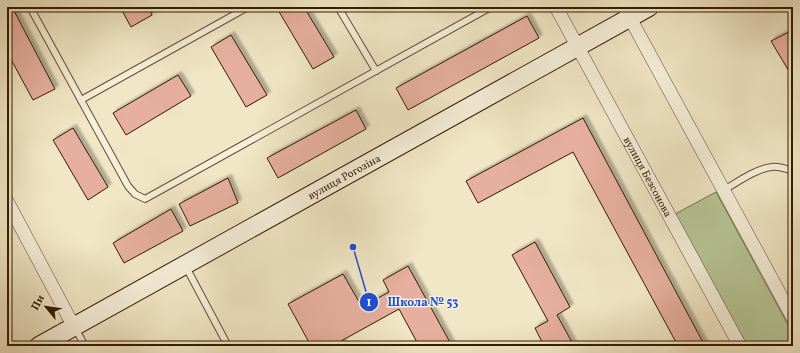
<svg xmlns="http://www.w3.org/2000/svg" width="800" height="353" viewBox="0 0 800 353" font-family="Vollkorn,serif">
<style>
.green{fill:#b7c697;stroke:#75714c}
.building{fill:#e6af9f;stroke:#331c00;filter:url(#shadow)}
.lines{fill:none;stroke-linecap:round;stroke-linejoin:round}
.lane-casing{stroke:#624f32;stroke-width:8}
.street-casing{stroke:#624f32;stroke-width:14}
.secondary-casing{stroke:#331c00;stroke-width:20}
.lane{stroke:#f6efda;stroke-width:6}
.street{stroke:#f6efda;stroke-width:13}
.secondary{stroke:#f6efda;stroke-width:18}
.labels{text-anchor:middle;stroke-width:3;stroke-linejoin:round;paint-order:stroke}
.street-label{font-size:11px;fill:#331c00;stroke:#f6efda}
.leader{fill:none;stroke:#1d4ed8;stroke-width:1.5}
.callout-dot{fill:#1d4ed8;stroke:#f6efda;stroke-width:1.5}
.mark-label{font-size:12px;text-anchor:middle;font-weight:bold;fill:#fff}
.callout-label{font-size:12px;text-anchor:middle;font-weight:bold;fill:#1d4ed8;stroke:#f6efda;stroke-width:3;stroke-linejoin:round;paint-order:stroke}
</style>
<defs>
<filter id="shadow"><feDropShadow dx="3.5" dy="-3.5" stdDeviation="1" flood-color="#0004"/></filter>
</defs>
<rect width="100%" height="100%" fill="#f1e7c6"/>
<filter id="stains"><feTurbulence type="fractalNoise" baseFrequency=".005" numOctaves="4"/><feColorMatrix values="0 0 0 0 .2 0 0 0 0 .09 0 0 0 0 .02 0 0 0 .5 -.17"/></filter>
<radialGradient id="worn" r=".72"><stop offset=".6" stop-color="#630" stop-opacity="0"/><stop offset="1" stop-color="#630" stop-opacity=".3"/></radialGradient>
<!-- green -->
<polygon class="green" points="716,192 793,334 793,346 747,346 675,214"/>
<!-- building -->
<g class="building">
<polygon points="7,7 12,7 55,89 33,100 7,52"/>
<polygon points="120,7 148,7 152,15 131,27"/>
<polygon points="282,7 304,7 334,57 313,69 278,10"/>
<polygon points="527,16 539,38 408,110 396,88"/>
<polygon points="793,30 793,78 771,41"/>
<polygon points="231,35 267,95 246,107 211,47"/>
<polygon points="178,75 191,96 126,135 113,113"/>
<polygon points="356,110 366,129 278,178 267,158"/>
<polygon points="583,118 705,346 678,346 573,152 478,203 466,181"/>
<polygon points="73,128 108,187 88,200 53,140"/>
<polygon points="228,178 238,203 190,226 179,204"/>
<polygon points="171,209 183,231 124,263 113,243"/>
<polygon points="535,242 570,307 557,315 574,346 544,346 535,328 548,321 512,255"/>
<polygon points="408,266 452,346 419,346 399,309 341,341 344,346 323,346 322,344 319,346 311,346 288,304 343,274 362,307 389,292 383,280"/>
</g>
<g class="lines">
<defs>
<g id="lane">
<polyline points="30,7 128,186 135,194 145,199 491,7"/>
<polyline points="338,7 376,71"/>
<polyline points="81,100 248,7"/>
<path d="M724 190C736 183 757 168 772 167 778 166 787 169 793 171"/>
<polyline points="186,267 228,346"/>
<polyline points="75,328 85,346"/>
</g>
<g id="street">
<path id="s1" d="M556 7 740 346"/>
<polyline points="624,7 793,318"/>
<polyline points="7,201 74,327"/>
</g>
<g id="secondary">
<path id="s2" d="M39 346 649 7"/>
</g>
</defs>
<!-- lane casing -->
<use href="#lane" class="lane-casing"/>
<!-- street casing -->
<use href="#street" class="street-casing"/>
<!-- secondary casing -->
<use href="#secondary" class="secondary-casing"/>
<!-- lane -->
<use href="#lane" class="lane"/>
<!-- street -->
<use href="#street" class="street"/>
<!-- secondary -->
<use href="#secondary" class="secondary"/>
</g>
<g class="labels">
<!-- street labels -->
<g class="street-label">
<text dy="4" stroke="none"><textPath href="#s1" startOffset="193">вулиця Безсонова</textPath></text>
<text dy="4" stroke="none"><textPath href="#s2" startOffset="349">вулиця Рогозіна</textPath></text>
</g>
</g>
<!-- callouts -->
<path class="leader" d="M353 247L369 302"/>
<g class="callout-dot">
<circle cx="353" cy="247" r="4"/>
<circle cx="369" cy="302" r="10"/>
</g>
<g class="mark-label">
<text x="369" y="306">1</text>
</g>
<g class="callout-label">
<text x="423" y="306">Школа № 53</text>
</g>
<!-- margin -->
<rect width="800" height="353" fill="none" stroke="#f1e7c6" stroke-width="24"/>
<rect x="8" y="8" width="784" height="337" fill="none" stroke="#331c00" stroke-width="2"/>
<rect x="12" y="12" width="776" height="329" fill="none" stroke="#331c00"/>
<!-- north arrow -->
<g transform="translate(46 307) rotate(299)" stroke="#f6efda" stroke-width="3" paint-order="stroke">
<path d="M0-3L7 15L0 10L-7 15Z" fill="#331c00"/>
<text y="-6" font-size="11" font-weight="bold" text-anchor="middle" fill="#331c00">Пн</text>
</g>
<rect width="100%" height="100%" filter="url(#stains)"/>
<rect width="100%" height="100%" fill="url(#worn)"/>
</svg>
